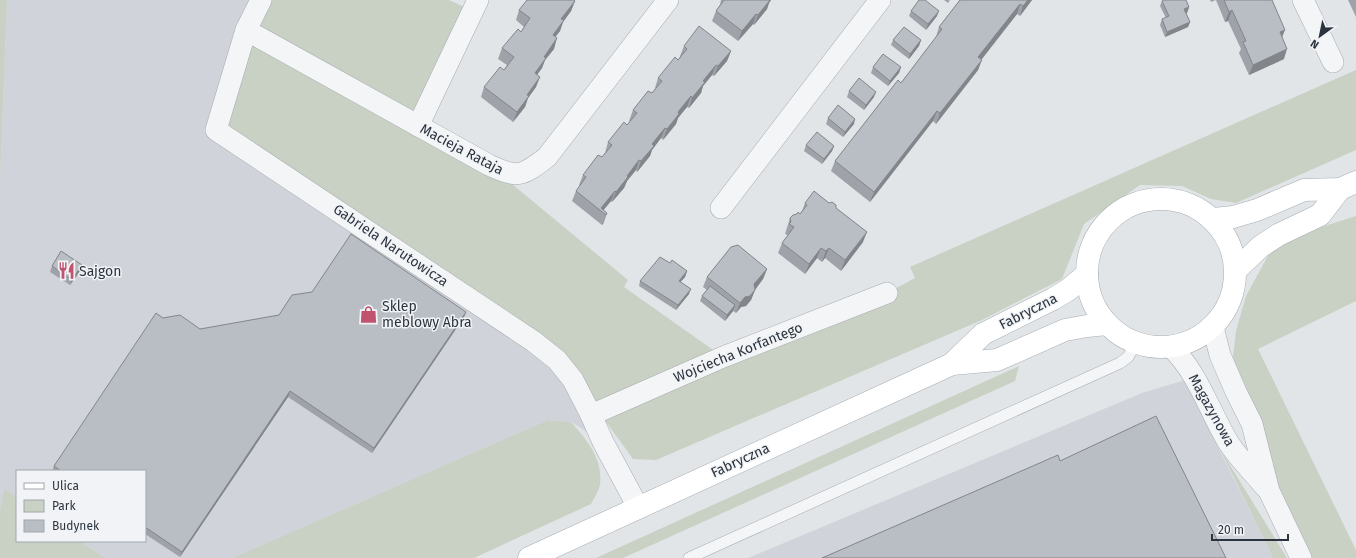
<svg xmlns="http://www.w3.org/2000/svg" width="1356" height="558" viewBox="0 0 1356 558" font-family="'Fira Sans',sans-serif">
<style>
.built{fill:#d0d4da}
.green{fill:#c8d1c3}
.lines{fill:none;stroke-linecap:round;stroke-linejoin:round}
.lane-casing{stroke:#a7acb2;stroke-width:12}
.street-casing{stroke:#a7acb2;stroke-width:22}
.secondary-casing{stroke:#a7acb2;stroke-width:23}
.lane{stroke:#f4f5f7;stroke-width:11}
.street{stroke:#f4f5f7;stroke-width:21}
.secondary{stroke:#fff;stroke-width:22}
.wall{fill:#9fa3a9}
.shaded-wall{fill:#82858a}
.building{fill:#b9bec5;stroke:#82858a}
.labels{text-anchor:middle;stroke-width:3;stroke-linejoin:round;paint-order:stroke}
.street-label{font-size:14px;fill:#2b343e;stroke:#f1f3f6}
.poi-label{font-size:14px;fill:#2b343e;stroke:#f1f3f6;text-anchor:start}
</style>
<rect width="100%" height="100%" fill="#e1e5e8"/>
<!-- built -->
<g class="built">
<polygon points="7,0 261,0 533,341 603,442 571,422 548,420 232,558 105,558 80,541 145,541 145,471 17,471 17,498 4,490 0,510 0,182"/>
<polygon points="1185,380 1273,558 748,558 1142,393"/>
</g>
<!-- green -->
<g class="green">
<polygon points="0,0 7,0 0,182"/>
<polygon points="261,0 449,0 473,11 418,126 489,165 628,280 624,287 723,357 887,293 915,278 910,267 1356,70 1356,150 1236,203 1211,199 1182,186 1140,185 1084,224 1062,279 982,320 656,460 633,459 599,412 573,380 216,130"/>
<polygon points="1356,216 1356,301 1258,349 1356,550 1356,558 1301,558 1269,491 1233,357 1236,331 1246,296 1269,254 1282,244 1312,230"/>
<polygon points="1019,366 1015,381 623,558 596,558"/>
<path d="M548 420 571 422C587 440 603 459 600 484 599 491 594 498 591 504L474 558H232Z"/>
<polygon points="1220,449 1287,558 1273,558"/>
<polygon points="4,489 17,498 17,541 80,541 105,558 0,558 0,510"/>
</g>
<g class="lines">
<defs>
<polyline id="lane" points="689,558 1120,363 1128,357 1136,343"/>
<g id="street">
<polyline points="261,0 246,30 216,130 533,341 557,360 573,380 591,415 603,442 638,507"/>
<polyline points="1303,0 1333,62"/>
<path d="M246 30 489 165C519 179 522 176 547 157L668 0"/>
<polyline points="418,126 478,0"/>
<polyline points="721,208 880,0"/>
<polyline points="1213,327 1220,355 1236,392 1252,424 1269,491 1301,558"/>
<path d="M1171 347C1198 373 1209 410 1228 442 1238 458 1254 473 1266 488"/>
<polyline points="591,415 723,357 887,293"/>
</g>
<g id="secondary">
<circle cx="1161" cy="273" r="74"/>
<polyline points="1214,219 1233,217 1257,210 1304,190 1340,189 1356,182"/>
<polyline points="1236,270 1260,247 1278,235 1320,215 1340,189"/>
<polyline points="952,364 983,334 1053,299 1068,290 1087,274"/>
<polyline points="529,558 952,364 997,360 1065,330 1087,326 1107,324"/>
</g>
</defs>
<!-- lane casing -->
<use href="#lane" class="lane-casing"/>
<!-- street casing -->
<use href="#street" class="street-casing"/>
<!-- secondary casing -->
<use href="#secondary" class="secondary-casing"/>
<!-- lane -->
<use href="#lane" class="lane"/>
<!-- street -->
<use href="#street" class="street"/>
<!-- secondary -->
<use href="#secondary" class="secondary"/>
</g>
<!-- wall -->
<g class="wall">
<polygon points="721,0 771,0 769,3 767,9 754,25 753,24 738,41 712,21 716,11 720,5"/>
<polygon points="944,0 950,0 948,3"/>
<polygon points="960,0 1032,0 1020,16 1017,14 981,59 978,70 936,124 933,121 870,202 831,171 835,161 901,83 936,38 936,37 939,27"/>
<polygon points="1210,0 1272,0 1282,37 1284,59 1249,75 1239,53 1241,49 1228,21 1225,22 1216,0 1211,2"/>
<polygon points="1348,0 1356,0 1356,17"/>
<polygon points="575,1 571,11 563,22 560,31 555,37 554,49 545,60 542,68 537,75 536,87 528,98 525,107 513,122 481,97 484,87 504,70 507,65 498,59 502,48 521,32 524,27 516,20 519,10"/>
<polygon points="1162,1 1189,7 1187,13 1186,13 1190,22 1188,27 1165,37 1160,25 1162,19 1166,18 1160,6"/>
<polygon points="911,11 937,16 926,30 909,16"/>
<polygon points="893,40 921,40 919,46 909,59 891,45"/>
<polygon points="684,46 731,51 727,61 714,76 712,75 703,86 701,93 689,108 687,107 678,118 676,124 663,140 661,138 652,150 650,156 637,172 636,170 627,181 624,188 612,202 611,201 603,210 607,213 603,224 602,225 572,201 576,191 580,186 579,185 583,175 602,157 605,153 608,142 627,125 630,121 629,121 633,110 652,93 655,89 655,88 658,78 678,60 680,57 680,56"/>
<polygon points="873,67 901,67 899,73 888,86 871,73"/>
<polygon points="849,91 874,97 864,110 847,97"/>
<polygon points="828,118 854,124 843,137 826,124"/>
<polygon points="806,145 834,146 832,151 822,164 804,151"/>
<polygon points="805,203 836,208 863,242 841,271 825,258 822,262 817,258 805,274 778,253 782,243 788,235 785,234 790,218 800,214 802,211"/>
<polygon points="670,263 687,271 685,277 680,282 689,294 676,310 639,286 640,281"/>
<polygon points="52,266 80,271 70,285 50,272"/>
<polygon points="767,269 763,279 755,290 751,300 746,306 741,307 736,313 733,311 725,321 700,301 702,296 707,290 703,287 707,277"/>
<polygon points="466,312 464,317 372,453 288,397 180,557 145,534 145,471 52,471 54,466 163,318 200,329"/>
</g>
<!-- shaded-wall -->
<g class="shaded-wall">
<polygon points="768,0 771,0 769,3 767,9 754,25 758,15"/>
<polygon points="1028,0 1032,0 1020,16 1023,6"/>
<polygon points="575,1 571,11 563,22 560,31 549,45 553,35 561,19"/>
<polygon points="1020,4 1017,14 975,68 978,57"/>
<polygon points="1189,7 1187,13 1183,15 1184,9"/>
<polygon points="1232,10 1228,21 1225,22 1229,12"/>
<polygon points="939,11 937,16 926,30 928,24"/>
<polygon points="756,14 753,24 738,41 742,31"/>
<polygon points="1190,22 1188,27 1165,37 1167,32"/>
<polygon points="1285,30 1281,40 1280,32"/>
<polygon points="557,38 554,49 545,60 542,68 531,83 535,73 544,57"/>
<polygon points="921,40 919,46 909,59 910,54"/>
<polygon points="1287,49 1284,59 1249,75 1253,65"/>
<polygon points="731,51 727,61 714,76 718,66"/>
<polygon points="982,60 978,70 936,124 940,113"/>
<polygon points="716,65 712,75 703,86 701,93 689,108 692,98 703,81"/>
<polygon points="901,67 899,73 888,86 890,81"/>
<polygon points="540,77 536,87 528,98 525,107 513,122 517,112 527,95"/>
<polygon points="876,92 874,97 864,110 866,105"/>
<polygon points="691,96 687,107 678,118 676,124 663,140 667,129 678,112"/>
<polygon points="937,111 933,121 870,202 874,192"/>
<polygon points="855,119 854,124 843,137 845,132"/>
<polygon points="665,128 661,138 652,150 650,156 637,172 641,161 652,144"/>
<polygon points="834,146 832,151 822,164 824,159"/>
<polygon points="639,160 636,170 627,181 624,188 612,202 616,192 627,176"/>
<polygon points="615,191 611,201 602,212 601,208"/>
<polygon points="607,213 603,224 602,225 606,215"/>
<polygon points="867,232 863,242 841,271 845,260"/>
<polygon points="821,248 817,258 805,274 809,264"/>
<polygon points="829,248 825,258 822,262 826,251"/>
<polygon points="82,265 80,271 70,285 72,280"/>
<polygon points="767,269 763,279 751,295 754,284"/>
<polygon points="687,271 685,277 677,286 679,281"/>
<polygon points="691,289 689,294 676,310 678,305"/>
<polygon points="755,290 751,300 746,306 741,307 736,313 740,303 745,297"/>
<polygon points="735,305 733,311 725,321 727,315"/>
<polygon points="466,312 464,317 372,453 374,448"/>
<polygon points="290,391 288,397 180,557 182,552"/>
</g>
<!-- building -->
<g class="building">
<polygon points="527,0 574,0 575,1 561,19 564,20 553,35 557,38 544,57 546,58 535,73 540,77 527,95 529,96 517,112 484,87 500,67 504,70 514,57 502,48 518,29 521,32 530,18 519,10"/>
<polygon points="724,0 770,0 758,15 756,14 742,31 716,11"/>
<polygon points="919,0 925,0 939,11 928,24 911,11"/>
<polygon points="960,0 1028,0 1023,6 1020,4 978,57 982,60 940,113 937,111 874,192 835,161 898,80 901,83 942,29 939,27"/>
<polygon points="1164,0 1186,0 1189,7 1184,9 1190,22 1167,32 1162,19 1169,16 1162,1"/>
<polygon points="1224,0 1272,0 1285,30 1280,32 1287,49 1253,65 1243,42 1246,41 1232,10 1229,12"/>
<polygon points="699,26 731,51 718,66 716,65 703,81 705,82 692,98 691,96 678,112 679,114 667,129 665,128 652,144 654,146 641,161 639,160 627,176 628,177 616,192 615,191 601,208 607,213 606,215 576,191 586,177 583,175 598,155 602,157 612,145 608,142 624,122 627,125 637,113 633,110 648,91 652,93 662,81 658,78 675,57 678,60 687,49 684,46"/>
<polygon points="904,27 921,40 910,54 893,40"/>
<polygon points="883,54 901,67 890,81 873,67"/>
<polygon points="859,78 876,92 866,105 849,91"/>
<polygon points="838,105 855,119 845,132 828,118"/>
<polygon points="817,132 834,146 824,159 806,145"/>
<polygon points="814,191 829,203 832,202 836,205 836,208 867,232 845,260 829,248 826,251 821,248 809,264 782,243 794,227 789,224 791,222 790,218 793,215 797,214 798,212 800,214 807,205 805,203"/>
<polygon points="351,234 466,312 374,448 290,391 182,552 145,527 145,471 61,471 54,466 156,313 163,318 180,315 200,329 279,315 292,295 312,292"/>
<polygon points="738,245 767,269 754,284 755,290 750,296 745,297 740,303 707,277 731,247"/>
<polygon points="61,251 82,265 72,280 52,266"/>
<polygon points="660,257 670,263 672,260 687,271 679,281 691,289 678,305 640,281"/>
<polygon points="710,286 735,305 727,315 702,296"/>
<polygon points="1156,416 1226,558 822,558 1058,455 1060,461"/>
</g>
<!-- icons -->
<defs>
<symbol id="restaurant-bare" viewBox="-9 -9 18 18"><path d="M-5-6h1v4h1v-4h1v4h1v-4h1v5L-1.5 .5V6h-2V.5L-5-1ZM5-6V6H3V1.5H1.5Q1.5-4 5-6Z" fill="#c0546e" stroke="#f1f3f6" stroke-width="2.5" paint-order="stroke"/></symbol>
<symbol id="shop-bare" viewBox="-9 -9 18 18"><path d="M-5-2.5h2.3a2.7 3.5 0 0 1 5.4 0H5L5.5 6h-11ZM-1.5-2.5h3a1.5 2.3 0 0 0-3 0Z" fill="#c0546e" stroke="#f1f3f6" stroke-width="2.5" paint-order="stroke"/></symbol>
</defs>
<g fill-rule="evenodd">
<use href="#restaurant-bare" x="54" y="258" width="25" height="25"/>
<use href="#shop-bare" x="356" y="302" width="25" height="25"/>
</g>
<g class="labels">
<!-- street labels -->
<g class="street-label">
<text transform="translate(462 149) rotate(28)" y="5">Macieja Rataja</text>
<text transform="translate(391 245) rotate(34)" y="5">Gabriela Narutowicza</text>
<text transform="translate(1028 311) rotate(-27)" y="5">Fabryczna</text>
<text transform="translate(738 352) rotate(-22)" y="5">Wojciecha Korfantego</text>
<text transform="translate(1212 410) rotate(61)" y="5">Magazynowa</text>
<text transform="translate(740 460) rotate(-25)" y="5">Fabryczna</text>
</g>
<!-- poi labels -->
<g class="poi-label">
<text x="79" y="276">Sajgon</text>
<text x="382" y="311">Sklep<tspan x="382" dy="16">meblowy Abra</tspan></text>
</g>
</g>
<!-- legend -->
<rect x="16" y="470" width="130" height="72" fill="#f1f3f6" stroke="#a2a7ac"/>
<rect x="24" y="483" width="20" height="6" fill="#ffffff" stroke="#a2a7ac"/>
<text x="52" y="490" font-size="12" fill="#2b343e">Ulica</text>
<rect x="24" y="500" width="20" height="12" fill="#c8d1c3" stroke="#a2a7ac"/>
<text x="52" y="510" font-size="12" fill="#2b343e">Park</text>
<rect x="24" y="520" width="20" height="12" fill="#b9bec5" stroke="#a2a7ac"/>
<text x="52" y="530" font-size="12" fill="#2b343e">Budynek</text>
<!-- north arrow -->
<g transform="translate(1320 36) rotate(213)" stroke="#f1f3f6" stroke-width="3" paint-order="stroke">
<path d="M0-3L7 15L0 10L-7 15Z" fill="#2b343e"/>
<text y="-6" font-size="11" font-weight="bold" text-anchor="middle" fill="#2b343e">N</text>
</g>
<!-- scale -->
<path d="M1212 534v6h76v-6" fill="none" stroke="#2b343e" stroke-width="2"/>
<text x="1218" y="534" font-size="12" fill="#2b343e" stroke="#f1f3f6" stroke-width="3" paint-order="stroke">20 m</text>
</svg>
